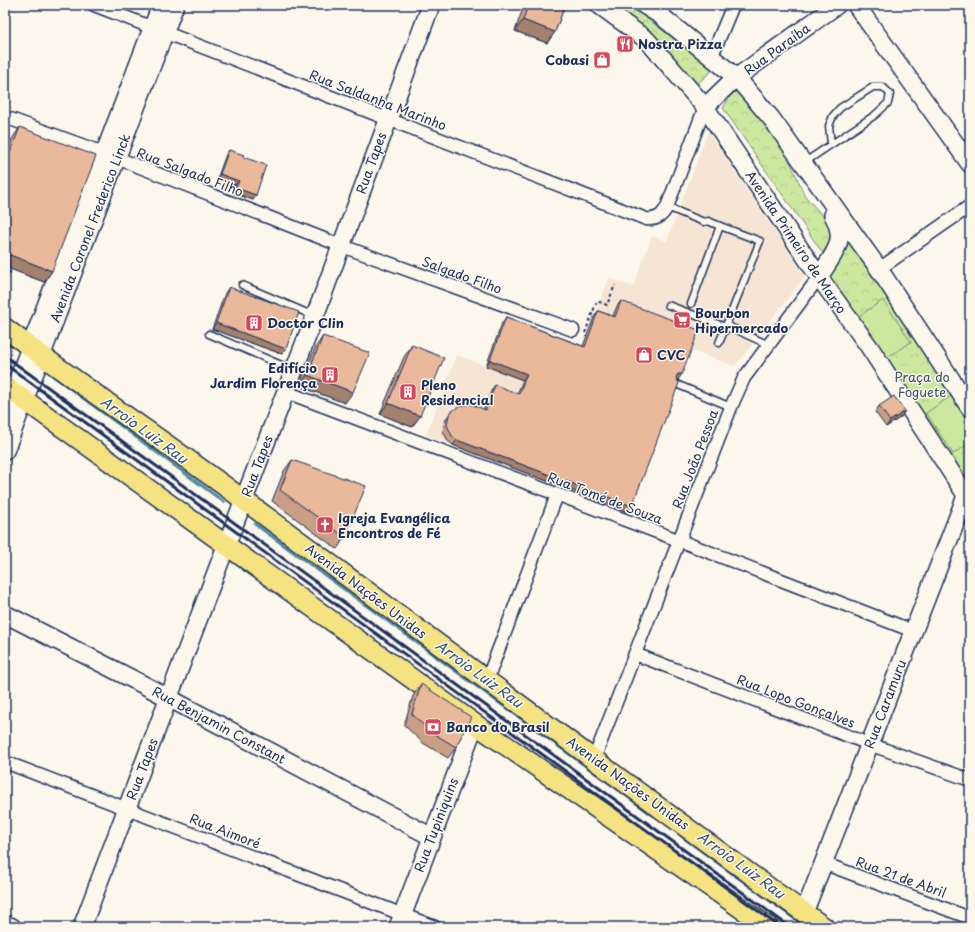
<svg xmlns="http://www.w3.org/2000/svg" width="975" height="932" viewBox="0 0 975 932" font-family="'Playpen Sans',sans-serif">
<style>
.built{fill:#f6e4d4}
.park{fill:url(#park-crowns);stroke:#748c7e}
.pitch{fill:#cce89f;stroke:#748c7e}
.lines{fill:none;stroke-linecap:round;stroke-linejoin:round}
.stream{stroke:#528ba1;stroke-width:3}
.lane-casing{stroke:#1b2f5e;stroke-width:9}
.street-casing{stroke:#1b2f5e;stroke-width:15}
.secondary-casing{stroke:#1b2f5e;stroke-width:20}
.primary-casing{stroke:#1b2f5e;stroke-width:22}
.path{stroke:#1b2f5e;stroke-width:2;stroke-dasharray:3 3;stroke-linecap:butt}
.lane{stroke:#fbf7ec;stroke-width:6}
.street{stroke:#fbf7ec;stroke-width:12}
.secondary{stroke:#fbf7ec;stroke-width:17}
.primary{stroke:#f5e382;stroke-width:19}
.rail{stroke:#1b2f5e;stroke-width:3}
.wall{fill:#c99e85;stroke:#1b2f5e}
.shaded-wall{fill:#a4816c;stroke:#1b2f5e}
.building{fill:#eab89b;stroke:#1b2f5e}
.labels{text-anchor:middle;stroke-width:3;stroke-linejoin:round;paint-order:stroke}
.poi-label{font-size:13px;font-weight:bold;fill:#1b2f5e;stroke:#fbf7ec;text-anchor:start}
.street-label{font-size:13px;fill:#1b2f5e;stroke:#fbf7ec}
.park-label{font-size:13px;fill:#3e546b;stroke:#fbf7ec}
.water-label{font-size:14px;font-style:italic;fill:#32567a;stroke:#fbf7ec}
</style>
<defs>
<pattern id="park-crowns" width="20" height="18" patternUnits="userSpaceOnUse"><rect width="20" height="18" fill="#cce89f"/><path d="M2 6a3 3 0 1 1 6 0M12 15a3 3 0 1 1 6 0" fill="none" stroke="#afc78b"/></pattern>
</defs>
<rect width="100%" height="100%" fill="#fbf7ec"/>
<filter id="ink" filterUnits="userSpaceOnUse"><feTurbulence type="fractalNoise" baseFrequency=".025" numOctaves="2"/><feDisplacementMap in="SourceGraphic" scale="8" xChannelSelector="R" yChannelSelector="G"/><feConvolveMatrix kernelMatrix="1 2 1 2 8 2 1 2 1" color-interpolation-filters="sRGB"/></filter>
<g filter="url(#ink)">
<!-- built -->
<polygon class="built" points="708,132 805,276 735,366 689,350 628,512 426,435 457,355 486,366 502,323 581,353 609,278 633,287 652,236 667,241"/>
<!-- park -->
<g class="park">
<polygon points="609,5 629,5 714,69 695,86"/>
<polygon points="741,88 780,139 805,196 828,222 833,241 824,255 723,108 731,95"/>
<polygon points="847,239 970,421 970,484 967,485 830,278"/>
</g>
<!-- pitch -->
<g class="pitch">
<polygon points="883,300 911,342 886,358 859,316"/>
<polygon points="951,396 970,426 970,443 953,454 926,413"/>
</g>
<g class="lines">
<!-- stream -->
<g class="stream">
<polyline points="52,375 224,502"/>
<polyline points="255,524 654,816"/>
<polyline points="681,836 806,927"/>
</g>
<defs>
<g id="lane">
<polyline points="805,162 875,115 888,103 890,94 883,87 873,87 840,108 833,116 829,126 831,144"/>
<polyline points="667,207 704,222 708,221 720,226"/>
<polyline points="242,285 314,316"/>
<polyline points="691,304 720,226 760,241 727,323 728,326 748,335"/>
<polyline points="668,305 731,329"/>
<polyline points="209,334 293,370"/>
<polyline points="745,334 769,345"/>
<polyline points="719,343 727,324"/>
<polyline points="676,384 731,407"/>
</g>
<g id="street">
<path d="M94 5 646 219C657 220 662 216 667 207L705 107"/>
<polyline points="711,58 733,5"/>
<polyline points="5,117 117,158 342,246 573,330"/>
<polyline points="879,269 970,206"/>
<polyline points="286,392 678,540 913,631"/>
<polyline points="635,654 869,744 970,780"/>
<polyline points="487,680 557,495"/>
<polyline points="594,759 731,407 744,378 819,277"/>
<polyline points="5,762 435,927"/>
<polyline points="823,863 970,918"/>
</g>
<g id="secondary">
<polyline points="599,5 647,40 705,107 819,277 870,348 970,501"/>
<polyline points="644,5 660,15 737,78 771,118 879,269 970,408"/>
<polyline points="856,5 970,164"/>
<polyline points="705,107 733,80 837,5"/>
<path d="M819 277C833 254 848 242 833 215"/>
<polyline points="5,413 161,5"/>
<polyline points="5,451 175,5"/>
<polyline points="5,614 144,685 432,837"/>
<polyline points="804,913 966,496"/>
<polyline points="5,924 12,927"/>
<polyline points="82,927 226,546 315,316 431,5"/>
<polyline points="398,927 475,724"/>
</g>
<g id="primary">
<path d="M5 328C83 388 166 442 245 501 438 643 629 788 824 927"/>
<polyline points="5,386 475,724 768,927"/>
</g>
</defs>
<!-- lane casing -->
<use href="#lane" class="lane-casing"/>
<!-- street casing -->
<use href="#street" class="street-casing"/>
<!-- secondary casing -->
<use href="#secondary" class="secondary-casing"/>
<!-- primary casing -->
<use href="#primary" class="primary-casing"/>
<!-- path -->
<g class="path">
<polyline points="5,285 11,269"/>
<polyline points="585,333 597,301 607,305 615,285"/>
</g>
<!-- lane -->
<use href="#lane" class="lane"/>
<!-- street -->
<use href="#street" class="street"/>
<!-- secondary -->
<use href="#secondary" class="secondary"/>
<!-- primary -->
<use href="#primary" class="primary"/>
<!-- rail -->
<g class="rail">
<polyline points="5,356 790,927"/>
<polyline points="5,364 780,927"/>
</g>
</g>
<!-- wall -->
<g class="wall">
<polygon points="524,5 565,5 555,32 547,43 515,31"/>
<polygon points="20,127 52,271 44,282 5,267 5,157 12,139"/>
<polygon points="229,150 243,157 256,195 253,200 233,193 235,185 217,179 226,154"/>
<polygon points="229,287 286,349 282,354 212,329 225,293"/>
<polygon points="621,301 678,380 628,512 453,445 448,441 443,431 444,425 446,419 450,413 484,410 491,391 495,385 517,394 523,380 486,366 502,323 506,317 583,346 594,317 598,311 613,316 617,306"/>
<polygon points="323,336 345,403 299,386 315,348"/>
<polygon points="412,345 420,416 412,427 380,414 404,357"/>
<polygon points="879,406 901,417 886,427 875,412"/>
<polygon points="292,460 345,537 337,549 272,501 284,471"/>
<polygon points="421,684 456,747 448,758 423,743 404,725 413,696"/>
</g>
<!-- shaded-wall -->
<g class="shaded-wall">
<polygon points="523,20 555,32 547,43 515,31"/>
<polygon points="220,174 239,181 235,185 217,179"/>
<polygon points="236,188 256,195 253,200 233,193"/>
<polygon points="5,253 52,271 44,282 5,267"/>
<polygon points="216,323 286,349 282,354 212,329"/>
<polygon points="490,360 527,374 523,380 486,366"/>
<polygon points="678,374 682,374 678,380 674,380"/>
<polygon points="307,375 353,392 345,403 299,386"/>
<polygon points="388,403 420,416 412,427 380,414"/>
<polygon points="905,411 901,417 886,427 890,421"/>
<polygon points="457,440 632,506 628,512 453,445"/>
</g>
<!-- building -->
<g class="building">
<polygon points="528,5 565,5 555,32 523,20"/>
<polygon points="20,127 96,156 52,271 5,253 5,166"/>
<polygon points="229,150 244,155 243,157 266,165 256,195 236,188 239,181 220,174"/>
<polygon points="229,287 299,312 286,349 216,323"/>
<polygon points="621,301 699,330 682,374 678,374 676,377 679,383 632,506 457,440 452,436 447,425 448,419 450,413 459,406 470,404 486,410 495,385 519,394 527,374 490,360 506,317 585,347 598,311 615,317"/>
<polygon points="323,336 370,353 353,392 307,375"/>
<polygon points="412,345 444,358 420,416 388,403"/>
<polygon points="894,396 905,411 890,421 879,406"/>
<polygon points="292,460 366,486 345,537 280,490"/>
<polygon points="421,684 471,717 456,747 431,732 412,714"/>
</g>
</g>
<!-- icons -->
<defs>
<symbol id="restaurant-square" viewBox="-11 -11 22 22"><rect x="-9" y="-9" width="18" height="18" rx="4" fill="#d1495b" stroke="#fbf7ec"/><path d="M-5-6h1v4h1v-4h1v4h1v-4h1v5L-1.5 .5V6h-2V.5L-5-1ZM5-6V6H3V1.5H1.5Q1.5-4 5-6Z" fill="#fff"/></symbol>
<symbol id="shop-square" viewBox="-11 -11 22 22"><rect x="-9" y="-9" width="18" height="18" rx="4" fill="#d1495b" stroke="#fbf7ec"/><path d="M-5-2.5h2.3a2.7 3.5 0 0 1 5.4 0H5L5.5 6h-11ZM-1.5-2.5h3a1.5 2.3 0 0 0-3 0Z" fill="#fff"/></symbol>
<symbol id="supermarket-square" viewBox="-11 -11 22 22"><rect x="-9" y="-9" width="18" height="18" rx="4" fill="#d1495b" stroke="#fbf7ec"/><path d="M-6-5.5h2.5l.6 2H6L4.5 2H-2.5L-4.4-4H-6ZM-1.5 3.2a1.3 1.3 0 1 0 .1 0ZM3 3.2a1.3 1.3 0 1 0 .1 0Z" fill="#fff"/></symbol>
<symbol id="building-square" viewBox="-11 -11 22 22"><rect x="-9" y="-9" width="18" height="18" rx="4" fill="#d1495b" stroke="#fbf7ec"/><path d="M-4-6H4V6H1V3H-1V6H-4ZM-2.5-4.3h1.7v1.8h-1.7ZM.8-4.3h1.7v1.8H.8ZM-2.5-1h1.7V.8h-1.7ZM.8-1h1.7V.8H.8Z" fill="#fff"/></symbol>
<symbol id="church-square" viewBox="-11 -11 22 22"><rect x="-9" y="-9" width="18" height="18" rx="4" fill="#d1495b" stroke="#fbf7ec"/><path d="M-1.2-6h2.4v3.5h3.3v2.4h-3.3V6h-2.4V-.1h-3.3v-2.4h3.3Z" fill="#fff"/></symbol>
<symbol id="bank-square" viewBox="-11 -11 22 22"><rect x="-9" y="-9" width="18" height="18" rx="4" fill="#d1495b" stroke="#fbf7ec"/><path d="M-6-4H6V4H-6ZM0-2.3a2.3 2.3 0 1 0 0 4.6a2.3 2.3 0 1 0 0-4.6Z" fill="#fff"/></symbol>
</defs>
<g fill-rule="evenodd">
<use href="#restaurant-square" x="615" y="34" width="20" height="20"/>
<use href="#shop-square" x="592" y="50" width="20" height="20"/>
<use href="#supermarket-square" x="672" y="310" width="20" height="20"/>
<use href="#building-square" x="244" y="313" width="20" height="20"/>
<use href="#shop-square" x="634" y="345" width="20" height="20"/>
<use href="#building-square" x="320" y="365" width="20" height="20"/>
<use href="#building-square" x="398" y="382" width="20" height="20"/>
<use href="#church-square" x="315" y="515" width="20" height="20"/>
<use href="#bank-square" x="423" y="717" width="20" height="20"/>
</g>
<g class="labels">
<!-- poi labels -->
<g class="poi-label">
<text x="638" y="49">Nostra Pizza</text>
<text x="589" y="65" text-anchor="end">Cobasi</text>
<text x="695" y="318">Bourbon<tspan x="695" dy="15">Hipermercado</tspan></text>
<text x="267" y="328">Doctor Clin</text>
<text x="657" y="360">CVC</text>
<text x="317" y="373" text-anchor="end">Edifício<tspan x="317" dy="15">Jardim Florença</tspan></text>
<text x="421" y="390">Pleno<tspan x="421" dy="15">Residencial</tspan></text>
<text x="338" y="523">Igreja Evangélica<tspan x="338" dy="15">Encontros de Fé</tspan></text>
<text x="446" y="732">Banco do Brasil</text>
</g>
<!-- street labels -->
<g class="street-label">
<text transform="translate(777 49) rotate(-36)" y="5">Rua Paraíba</text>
<text transform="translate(378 100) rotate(21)" y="5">Rua Saldanha Marinho</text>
<text transform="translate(371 163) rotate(-70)" y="5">Rua Tapes</text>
<text transform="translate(190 172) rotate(21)" y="5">Rua Salgado Filho</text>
<text transform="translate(90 228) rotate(-69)" y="5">Avenida Coronel Frederico Linck</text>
<text transform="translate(796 242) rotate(56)" y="5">Avenida Primeiro de Março</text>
<text transform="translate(462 275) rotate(20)" y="5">Salgado Filho</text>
<text transform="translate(695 459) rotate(-69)" y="5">Rua João Pessoa</text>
<text transform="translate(257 466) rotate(-69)" y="5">Rua Tapes</text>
<text transform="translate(605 498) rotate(21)" y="5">Rua Tomé de Souza</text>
<text transform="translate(366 591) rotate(37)" y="5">Avenida Nações Unidas</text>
<text transform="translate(796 701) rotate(21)" y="5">Rua Lopo Gonçalves</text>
<text transform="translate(885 704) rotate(-69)" y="5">Rua Caramuru</text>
<text transform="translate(219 725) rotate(28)" y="5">Rua Benjamin Constant</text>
<text transform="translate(142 769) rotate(-69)" y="5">Rua Tapes</text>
<text transform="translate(628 783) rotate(36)" y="5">Avenida Nações Unidas</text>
<text transform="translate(436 825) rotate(-69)" y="5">Rua Tupiniquins</text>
<text transform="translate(225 831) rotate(21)" y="5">Rua Aimoré</text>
<text transform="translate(901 877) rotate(20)" y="5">Rua 21 de Abril</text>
</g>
<!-- park labels -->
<g class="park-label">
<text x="922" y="382">Praça do<tspan x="922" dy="15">Foguete</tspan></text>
</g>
<!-- water labels -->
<g class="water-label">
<text transform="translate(144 430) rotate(36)" y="5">Arroio Luiz Rau</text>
<text transform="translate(479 674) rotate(36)" y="5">Arroio Luiz Rau</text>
<text transform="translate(741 865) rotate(36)" y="5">Arroio Luiz Rau</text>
</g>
</g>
<!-- margin -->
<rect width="975" height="932" fill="none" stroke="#fbf7ec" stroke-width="20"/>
<rect x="10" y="10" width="955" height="912" fill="none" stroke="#1b2f5e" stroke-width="1.5" filter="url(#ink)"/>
</svg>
